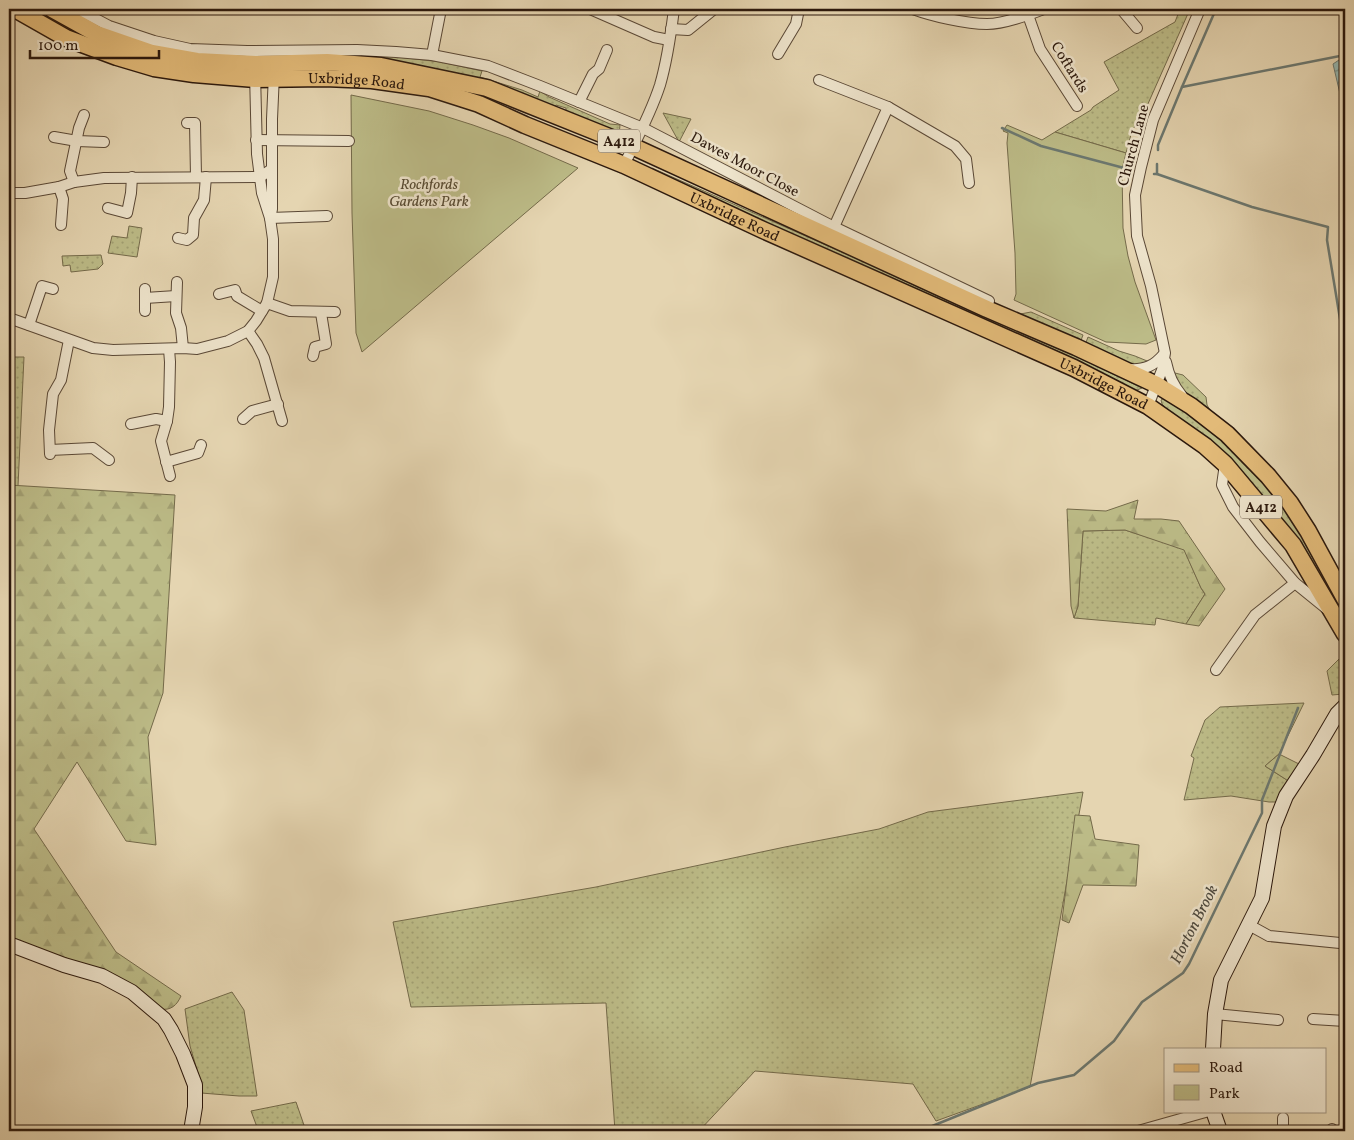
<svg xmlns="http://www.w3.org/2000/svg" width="1354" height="1140" viewBox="0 0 1354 1140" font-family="Vollkorn,serif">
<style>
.grass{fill:url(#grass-dots);stroke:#746a4a}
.forest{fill:url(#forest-firs);stroke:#746a4a}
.green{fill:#bcbb87;stroke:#746a4a}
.water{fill:url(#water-waves);stroke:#6c7870}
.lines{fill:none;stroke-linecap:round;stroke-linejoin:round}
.stream{stroke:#6c7870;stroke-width:2.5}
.street-casing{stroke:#5a4836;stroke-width:12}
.secondary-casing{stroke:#2c190d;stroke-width:16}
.primary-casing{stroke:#2c190d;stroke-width:19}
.street{stroke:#eee4cc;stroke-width:10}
.secondary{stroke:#eee4cc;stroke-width:14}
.primary{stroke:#e2ba78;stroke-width:16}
.labels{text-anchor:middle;stroke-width:5;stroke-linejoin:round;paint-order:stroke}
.shield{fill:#eee4cc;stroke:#665646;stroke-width:1}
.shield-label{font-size:14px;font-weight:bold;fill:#2c190d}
.street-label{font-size:15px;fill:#2c190d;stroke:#eee4cc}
.park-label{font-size:15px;font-style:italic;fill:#574a32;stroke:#eee4cc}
.water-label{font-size:16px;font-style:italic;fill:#4c493f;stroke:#eee4cc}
</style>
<defs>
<pattern id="grass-dots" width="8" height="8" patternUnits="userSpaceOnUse" patternTransform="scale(1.25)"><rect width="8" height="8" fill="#bcbb87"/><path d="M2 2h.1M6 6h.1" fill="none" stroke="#a2a073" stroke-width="1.8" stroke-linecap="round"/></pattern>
<pattern id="forest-firs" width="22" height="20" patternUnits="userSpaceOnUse" patternTransform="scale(1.25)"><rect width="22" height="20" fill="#bcbb87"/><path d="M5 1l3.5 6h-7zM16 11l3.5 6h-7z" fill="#a2a073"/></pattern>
<pattern id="water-waves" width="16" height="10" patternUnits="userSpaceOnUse" patternTransform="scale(1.25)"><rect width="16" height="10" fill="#96b8b2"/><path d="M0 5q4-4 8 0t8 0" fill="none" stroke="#7b958f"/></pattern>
</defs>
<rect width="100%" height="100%" fill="#e5d5b1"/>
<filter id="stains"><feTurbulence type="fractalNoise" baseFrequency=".004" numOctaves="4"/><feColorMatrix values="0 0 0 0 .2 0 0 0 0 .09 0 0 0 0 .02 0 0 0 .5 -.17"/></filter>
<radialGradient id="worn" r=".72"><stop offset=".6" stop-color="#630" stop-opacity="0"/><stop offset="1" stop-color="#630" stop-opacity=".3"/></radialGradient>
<!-- grass -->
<g class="grass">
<polygon points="1180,9 1190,9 1147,106 1132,131 1126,153 1055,132 1091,110 1093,107 1119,90 1104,62 1175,22"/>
<polygon points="134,41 261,56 389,56 441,62 482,71 480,77 522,90 538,97 540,91 549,97 610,124 620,125 619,136 566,113 566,108 556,105 554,108 519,98 129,42"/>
<polygon points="663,113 691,119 679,142"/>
<polygon points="652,168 932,292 1073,355 1142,388 1132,392 651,171"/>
<polygon points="129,226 142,228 137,257 108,253 112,236 127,238"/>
<polygon points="101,255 103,264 98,269 71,272 70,265 63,266 62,256"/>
<polygon points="1031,312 1083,335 1080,343 1015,315"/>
<polygon points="1088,337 1119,351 1135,356 1152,363 1136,367 1085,345"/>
<polygon points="9,357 24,357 18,486 9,485"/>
<polygon points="1171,372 1183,375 1206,397 1207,405 1211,412 1184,393"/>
<polygon points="1164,398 1177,405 1227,444 1281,500 1311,547 1345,615 1345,624 1259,493 1227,455 1208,438 1169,411 1162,404 1161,400"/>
<polygon points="1125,530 1184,549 1201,588 1205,594 1186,624 1156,618 1155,625 1074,618 1078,606 1083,531"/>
<polygon points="1339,659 1343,694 1332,695 1327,671"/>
<polygon points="1304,703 1279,754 1265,766 1290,782 1276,802 1269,802 1231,796 1184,800 1194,758 1191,756 1205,720 1220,707"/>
<polygon points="1083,792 1030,1087 936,1121 913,1084 755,1071 699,1131 615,1131 606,1003 411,1007 393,922 596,887 785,847 879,829 928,812"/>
<polygon points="232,992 244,1010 257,1096 239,1096 201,1093 200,1080 190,1046 185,1009"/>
<polygon points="296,1102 306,1131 250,1131 250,1130 257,1127 251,1111"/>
</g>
<!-- forest -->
<g class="forest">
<path d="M9 485 175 495 163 693 148 737 156 845 126 841 77 762 34 829 116 952 181 996C177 1005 171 1011 160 1009L9 940Z"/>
<polygon points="1138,500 1134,519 1161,519 1179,521 1225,589 1199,626 1186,624 1205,594 1201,588 1184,550 1125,530 1083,531 1078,606 1074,618 1071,606 1067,509 1106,511"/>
<polygon points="1279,754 1299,764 1290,782 1265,766"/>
<polygon points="1075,815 1090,816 1095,839 1139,845 1136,886 1083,885 1069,923 1062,920"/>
</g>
<!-- green -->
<g class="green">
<polygon points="351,95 429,111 473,125 509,138 578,168 362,352 356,333 352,213"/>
<polygon points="1007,125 1042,140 1055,132 1126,153 1122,170 1123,228 1128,256 1135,282 1156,340 1146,344 1106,342 1014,300 1016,294 1015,253 1007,143 1008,133 1003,131"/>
</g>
<!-- water -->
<polygon class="water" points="1345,56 1345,115 1333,64"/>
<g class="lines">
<!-- stream -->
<g class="stream">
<polyline points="1182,87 1345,55"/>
<polyline points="1002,128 1041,146 1124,168"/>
<polyline points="1158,150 1158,145 1182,87 1216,9"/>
<polyline points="1154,174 1157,174 1157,164"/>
<polyline points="1157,174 1252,207 1328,227 1327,240 1342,331 1345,332"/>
<polyline points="1342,332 1345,388"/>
<polyline points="920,1131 1038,1083 1074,1075 1114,1041 1142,1002 1183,973 1189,964 1262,813 1262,800 1298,708"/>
</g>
<defs>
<g id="street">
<polyline points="77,9 109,26 154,41 190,49 247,51 357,50 396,52 432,55 488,66 540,86 643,128 834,227 989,301"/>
<polyline points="590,9 654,37 669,40"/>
<path d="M913 9C932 16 966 24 987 24 1004 24 1028 15 1044 9"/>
<polyline points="1121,9 1137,28"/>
<polyline points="1028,15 1040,49 1077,106"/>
<polyline points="671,29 688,30 714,9"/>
<polyline points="778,54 796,24 799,9"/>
<polyline points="432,55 441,9"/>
<polyline points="819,80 888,107 955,146 966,159 969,183"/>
<polyline points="579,102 593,74 599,69 607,50"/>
<polyline points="187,123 195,123 196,177"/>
<polyline points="54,137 77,141 104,142"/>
<polyline points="256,140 349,141"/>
<path d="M624 165C637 139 651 113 660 85 667 61 671 33 674 9"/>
<polyline points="74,182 70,171 79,128 84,115"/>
<polyline points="59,187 63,199 61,225"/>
<polyline points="9,193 25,193 59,187 74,182 104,178 260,177 272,169"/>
<polyline points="108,208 127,213 131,193 132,177"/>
<polyline points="271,214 272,209 272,119 274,74"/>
<polyline points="270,218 327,216"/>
<polyline points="834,227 888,107"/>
<polyline points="178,238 187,240 193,235 194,218 204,200 206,177"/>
<polyline points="177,282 176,313 181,328 183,348"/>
<polyline points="145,289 145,311"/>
<polyline points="219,294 235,290 237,296 262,311"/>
<polyline points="145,298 176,296"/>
<polyline points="267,303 290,311 335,312"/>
<polyline points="9,318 93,348 113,350 183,348 197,349 228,341 248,331 256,321 267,303 273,277 273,239 270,218 262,193 257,154 255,73"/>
<polyline points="29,325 42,286 53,289"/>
<polyline points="248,331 257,344 264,358 282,421"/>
<polyline points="169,349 170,362 169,407 167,421 161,441 170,476"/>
<polyline points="313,356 315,347 326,344 321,313"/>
<path d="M1166 362C1169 376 1173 385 1182 396"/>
<path d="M1129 369C1145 370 1154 366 1164 354"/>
<polyline points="1148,406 1162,370 1165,353 1151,286 1137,236 1135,195 1141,167 1153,120 1200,9"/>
<polyline points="243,419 252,411 278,404"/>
<polyline points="131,424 156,419 167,421"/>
<polyline points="50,450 93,448 109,460"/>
<polyline points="50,454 49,430 53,394 61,380 69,340"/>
<polyline points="166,462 198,453 201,445"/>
<polyline points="1225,464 1222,485 1233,507 1260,542 1295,583 1327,609"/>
<polyline points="1216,670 1255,615 1295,583"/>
<polyline points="1249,925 1269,936 1340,943"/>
<polyline points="1215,1014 1278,1020"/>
<polyline points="1313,1019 1345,1021"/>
<polyline points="1138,1131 1209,1111"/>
<polyline points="1283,1131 1283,1118"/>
<polyline points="1332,1131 1332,1129"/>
</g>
<g id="secondary">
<polyline points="9,944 64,965 102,976 132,992 164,1019 171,1030 183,1054 195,1085 195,1107 191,1131"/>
<polyline points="1213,1049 1215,1014 1221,980 1262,898 1274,826 1286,796 1313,755 1337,714 1345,706"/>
<polyline points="1213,1111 1220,1131"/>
</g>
<g id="primary">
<path id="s1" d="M15 9 66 38 117 57 154 68 194 74 255 79 325 78 372 80 429 88 479 104 525 125 624 165 763 230 1074 368 1148 406 1205 446 1225 464 1293 545 1345 634"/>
<polyline points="52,9 97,34 152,53 197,61 256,64 327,62 381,66 487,88 634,147 987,309 1076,347 1157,385 1191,406 1227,434 1268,476 1290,503 1308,531 1345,599"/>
</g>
</defs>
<!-- street casing -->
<use href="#street" class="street-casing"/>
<!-- secondary casing -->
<use href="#secondary" class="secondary-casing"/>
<!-- primary casing -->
<use href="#primary" class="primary-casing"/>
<!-- street -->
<use href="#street" class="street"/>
<!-- secondary -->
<use href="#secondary" class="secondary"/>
<!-- primary -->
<use href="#primary" class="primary"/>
</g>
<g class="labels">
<!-- shield labels -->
<g class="shield">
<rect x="598" y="129.5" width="42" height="23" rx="4"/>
<rect x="1240" y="495.5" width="42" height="23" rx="4"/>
</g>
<g class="shield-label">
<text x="619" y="146">A412</text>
<text x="1261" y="512">A412</text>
</g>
<!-- street labels -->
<g class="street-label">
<text transform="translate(1070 67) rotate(58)" y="5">Coftards</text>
<text dy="5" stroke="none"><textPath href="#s1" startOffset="355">Uxbridge Road</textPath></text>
<text transform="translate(1133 145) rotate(-75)" y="5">Church Lane</text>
<text transform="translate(745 164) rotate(28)" y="5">Dawes Moor Close</text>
<text dy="5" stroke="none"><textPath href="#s1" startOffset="760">Uxbridge Road</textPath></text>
<text dy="5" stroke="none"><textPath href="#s1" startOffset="1165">Uxbridge Road</textPath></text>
</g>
<!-- park labels -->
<g class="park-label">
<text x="429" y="189">Rochfords<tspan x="429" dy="17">Gardens Park</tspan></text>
</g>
<!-- water labels -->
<g class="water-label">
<text transform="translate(1193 924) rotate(-63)" y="6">Horton Brook</text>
</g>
</g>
<!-- margin -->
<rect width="1354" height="1140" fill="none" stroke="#e5d5b1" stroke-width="30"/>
<rect x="10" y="10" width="1334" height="1120" fill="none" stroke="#2c190d" stroke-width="2.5"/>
<rect x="15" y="15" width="1324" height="1110" fill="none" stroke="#2c190d"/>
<!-- legend -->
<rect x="1164" y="1048" width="162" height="65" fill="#eee4cc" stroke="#a09380"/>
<rect x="1174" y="1064" width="25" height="8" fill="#e2ba78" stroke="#a09380"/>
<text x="1209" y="1072" font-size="15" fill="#2c190d">Road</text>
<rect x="1174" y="1085" width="25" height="15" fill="#bcbb87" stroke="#a09380"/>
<text x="1209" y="1098" font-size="15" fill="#2c190d">Park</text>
<!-- scale -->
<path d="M30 50v8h129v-8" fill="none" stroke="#2c190d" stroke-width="2.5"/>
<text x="38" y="50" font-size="15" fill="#2c190d" stroke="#eee4cc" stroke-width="4" paint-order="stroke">100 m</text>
<rect width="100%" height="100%" filter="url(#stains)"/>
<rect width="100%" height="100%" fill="url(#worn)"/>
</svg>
